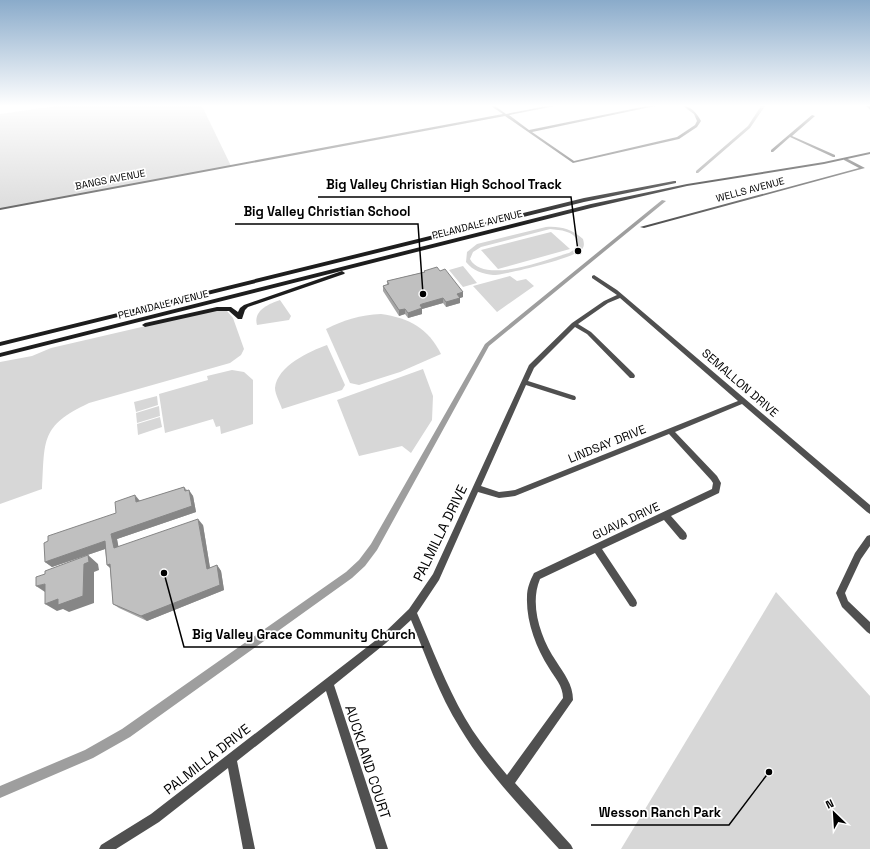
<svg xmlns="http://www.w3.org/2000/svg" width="870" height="849" viewBox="0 0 870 849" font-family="'Space Grotesk',sans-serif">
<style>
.green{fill:#d7d7d7;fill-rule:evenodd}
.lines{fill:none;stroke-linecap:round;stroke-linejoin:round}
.canal{fill:#9e9e9e;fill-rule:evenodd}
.primary-casing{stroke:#dbdbdb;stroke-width:1}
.street{fill:#505050;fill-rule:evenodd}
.secondary{fill:#1d1d1d;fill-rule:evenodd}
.primary{fill:#000;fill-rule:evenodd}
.wall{fill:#a5a5a5}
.shaded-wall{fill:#868686}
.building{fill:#c0c0c0;stroke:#868686}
.labels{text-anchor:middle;stroke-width:3.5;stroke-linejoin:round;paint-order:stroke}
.far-street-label{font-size:10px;fill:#000;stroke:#fff}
.street-label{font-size:12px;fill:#000;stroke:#fff}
.near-street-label{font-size:14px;fill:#000;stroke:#fff}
.leader{fill:none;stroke:#000;stroke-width:1.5}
.callout-dot{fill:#000;stroke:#fff;stroke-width:1.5}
.callout-label{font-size:13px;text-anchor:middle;font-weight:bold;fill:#000;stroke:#fff;stroke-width:3.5;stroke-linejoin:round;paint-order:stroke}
</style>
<rect width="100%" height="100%" fill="#fff"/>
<!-- green -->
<g class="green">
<polygon points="57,106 202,106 231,166 0,209 0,114"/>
<path d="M546 227C560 226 572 229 583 239 584 243 585 247 581 250 574 258 505 275 493 275 483 274 473 271 466 262L467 252 477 244ZM550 229C561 230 573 231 578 241V247L569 253C547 259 484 285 470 259L473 252 481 247Z"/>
<polygon points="551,232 570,249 498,269 481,250"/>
<polygon points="463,266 477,283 463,287 449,270"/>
<polygon points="510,276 517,281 526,279 534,286 497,312 473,286"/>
<path d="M280 300 291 316 289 320 257 325C253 311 268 304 280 300Z"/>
<path d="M215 310 227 311 233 318 244 349 241 355 230 363 89 403C40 426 45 440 42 489L0 504V362L32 356 51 348Z"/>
<path d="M381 314C409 318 428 328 441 354L400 372 359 385 350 383 326 329C344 320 360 315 381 314Z"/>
<path d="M327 345 345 385 342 390 282 409C280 403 275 394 275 388 277 366 310 351 327 345Z"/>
<polygon points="423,369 433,396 432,420 411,453 402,446 359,456 337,400"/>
<polygon points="232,370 244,372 253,380 253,424 221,434 220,426 216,427 213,419 165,433 159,394 208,380 207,376"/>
<polygon points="157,396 158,405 136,412 134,402"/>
<polygon points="159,406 160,416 137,423 136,413"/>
<polygon points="160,417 162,427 138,435 137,424"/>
<polygon points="776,592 870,696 870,849 621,849"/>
</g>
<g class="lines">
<!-- canal -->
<g class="canal">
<polygon points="761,106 765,106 750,128 698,173 696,173 696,171 748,126"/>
<polygon points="662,200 666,201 489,346 377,550 365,566 352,578 130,737 93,758 0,798 0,786 85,750 122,729 346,572 359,560 371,544 485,344"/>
</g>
<defs>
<polygon id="primary" points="866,106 870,106 870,109"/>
</defs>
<!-- primary casing -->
<use href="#primary" class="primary-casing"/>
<!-- street -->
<g class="street">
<path d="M491 106H495L506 114 547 106H555L509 115 529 130 647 106H655L532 132 574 161 677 137 695 125 697 121 694 114 683 106C692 106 697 114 701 121L697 127 679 139 573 163 505 116 0 210V208L503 114Z"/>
<polygon points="812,115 815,116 792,136 835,155 835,157 833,157 790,137 773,152 771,152 771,150"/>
<polygon points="844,158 846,158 865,168 644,228 640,227 859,168 844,160"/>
<path d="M594 275 617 290 870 505V514L867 512 742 404 675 432 717 476 721 483 719 493 671 516 686 533 687 536 686 539 683 540 680 539 664 520 602 549 636 600 637 603 636 606 633 607 630 606 595 553 540 579C529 605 541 639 556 661 564 674 573 684 573 700L515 783 571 845 573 849H559C524 810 487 773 460 728 439 695 426 656 411 620L386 643 334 685 388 849H376L326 691 237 761 255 849H243L228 768 159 822 116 849H99L101 845 151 814 380 637 409 609 433 574 529 365 572 323 604 301 617 295 592 278V276ZM620 298 738 401 515 490 499 492 481 486 526 385 573 400H575L576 398 575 396 528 381 534 368 575 327 587 334 630 378H634L635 376 634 374 591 332 578 324 608 303ZM669 434 711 480 713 483 712 489 534 573C530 581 527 588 527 597 526 621 536 648 549 668 555 678 563 686 563 698L507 775C492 757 477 739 465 718 446 685 432 648 417 613L439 580 478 492 499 498 515 496Z"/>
<polygon points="870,535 870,546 861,559 845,593 848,601 870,622 870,634 867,632 842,607 836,593 855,553 867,536"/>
</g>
<!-- secondary -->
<g class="secondary">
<polygon points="870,152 870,154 824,164 687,186 591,208 0,357 0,353 591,204 687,184 824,162"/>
<polygon points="674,181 676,181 676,183 584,202 0,346 0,342 584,198"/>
<polygon points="342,271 345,273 344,274 248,307 245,310 242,319 238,319 229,311 217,311 145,327 142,325 145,323 217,307 231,307 238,312 240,308 244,305"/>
</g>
<!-- primary -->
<use href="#primary" class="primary"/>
</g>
<!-- wall -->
<g class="wall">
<polygon points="424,271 440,271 463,292 463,297 460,298 460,303 446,307 443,303 422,309 422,314 408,318 405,314 399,316 383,291 383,286 387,285 387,281 424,272"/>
<polygon points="184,487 193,496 196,512 117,539 118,547 203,525 210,568 217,565 221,571 224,590 147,621 119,608 113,604 110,568 107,565 105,549 52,567 45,562 140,501"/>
</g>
<!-- shaded-wall -->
<g class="shaded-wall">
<polygon points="463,292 463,297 460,298 460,303 446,307 446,302 457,294"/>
<polygon points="443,298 443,303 422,309 422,314 408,318 408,313 422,304"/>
<polygon points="405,309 405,314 399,316 399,310"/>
<polygon points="189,490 193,496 196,512 117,539 120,554 114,548 111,534"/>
<polygon points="135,495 140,501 136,502"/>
<polygon points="198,519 203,525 211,574 207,569"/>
<polygon points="105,541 111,547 52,567 45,562"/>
<polygon points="88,555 98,564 99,570 94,572 94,603 69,612 63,609 57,611 45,604 84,564"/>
<polygon points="110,564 113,570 107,565"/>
<polygon points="217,565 221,571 224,590 147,621 141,616"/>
<polygon points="45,584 48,594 36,586"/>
</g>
<!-- building -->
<g class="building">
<polygon points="437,267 440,271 445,269 463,292 457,294 460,298 446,302 443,298 422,304 420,305 422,308 408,313 405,309 399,310 383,286 389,284 387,281 425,272 424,271"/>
<polygon points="184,487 185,491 189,490 192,506 111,534 114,548 198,519 207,569 217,565 220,585 141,616 113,604 110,564 107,565 105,541 45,562 44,543 48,541 48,536 116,513 115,502 135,495 136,502"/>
<polygon points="88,555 89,562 84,564 83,596 58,605 58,599 45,604 45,584 36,586 36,577 45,574 45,571"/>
</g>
<!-- sky -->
<linearGradient id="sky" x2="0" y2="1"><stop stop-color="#8aabca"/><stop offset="0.47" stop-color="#fff"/><stop offset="1" stop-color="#fff" stop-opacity="0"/></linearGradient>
<rect width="870" height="225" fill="url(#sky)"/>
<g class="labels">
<!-- far-street labels -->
<g class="far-street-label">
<text transform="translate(110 179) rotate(-11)" y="4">BANGS AVENUE</text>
<text transform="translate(750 189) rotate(-15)" y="4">WELLS AVENUE</text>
<text transform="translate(477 224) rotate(-14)" y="4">PELANDALE AVENUE</text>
<text transform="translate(163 304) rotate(-14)" y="4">PELANDALE AVENUE</text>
</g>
<!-- street labels -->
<g class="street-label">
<text transform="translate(740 383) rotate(41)" y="4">SEMALLON DRIVE</text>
<text transform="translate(607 444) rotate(-22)" y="4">LINDSAY DRIVE</text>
<text transform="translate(626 521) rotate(-25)" y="4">GUAVA DRIVE</text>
</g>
<!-- near-street labels -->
<g class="near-street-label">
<text transform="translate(440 533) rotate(-64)" y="5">PALMILLA DRIVE</text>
<text transform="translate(207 759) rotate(-38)" y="5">PALMILLA DRIVE</text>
<text transform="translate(368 762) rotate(72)" y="5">AUCKLAND COURT</text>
</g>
</g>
<!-- callouts -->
<path class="leader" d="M578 251L571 197H318M423 294L418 224H235M164 573L184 647H424M769 772L729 825H591"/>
<g class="callout-dot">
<circle cx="578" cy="251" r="4"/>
<circle cx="423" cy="294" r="4"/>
<circle cx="164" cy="573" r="4"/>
<circle cx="769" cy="772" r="4"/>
</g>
<g class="callout-label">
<text x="444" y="189">Big Valley Christian High School Track</text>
<text x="327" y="216">Big Valley Christian School</text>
<text x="304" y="639">Big Valley Grace Community Church</text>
<text x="660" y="817">Wesson Ranch Park</text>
</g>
<!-- north arrow -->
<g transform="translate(834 813) rotate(335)" stroke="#ffffff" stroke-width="3" paint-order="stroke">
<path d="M0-3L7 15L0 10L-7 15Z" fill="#000000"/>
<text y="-6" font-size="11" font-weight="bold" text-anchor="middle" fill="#000000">N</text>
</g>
</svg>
